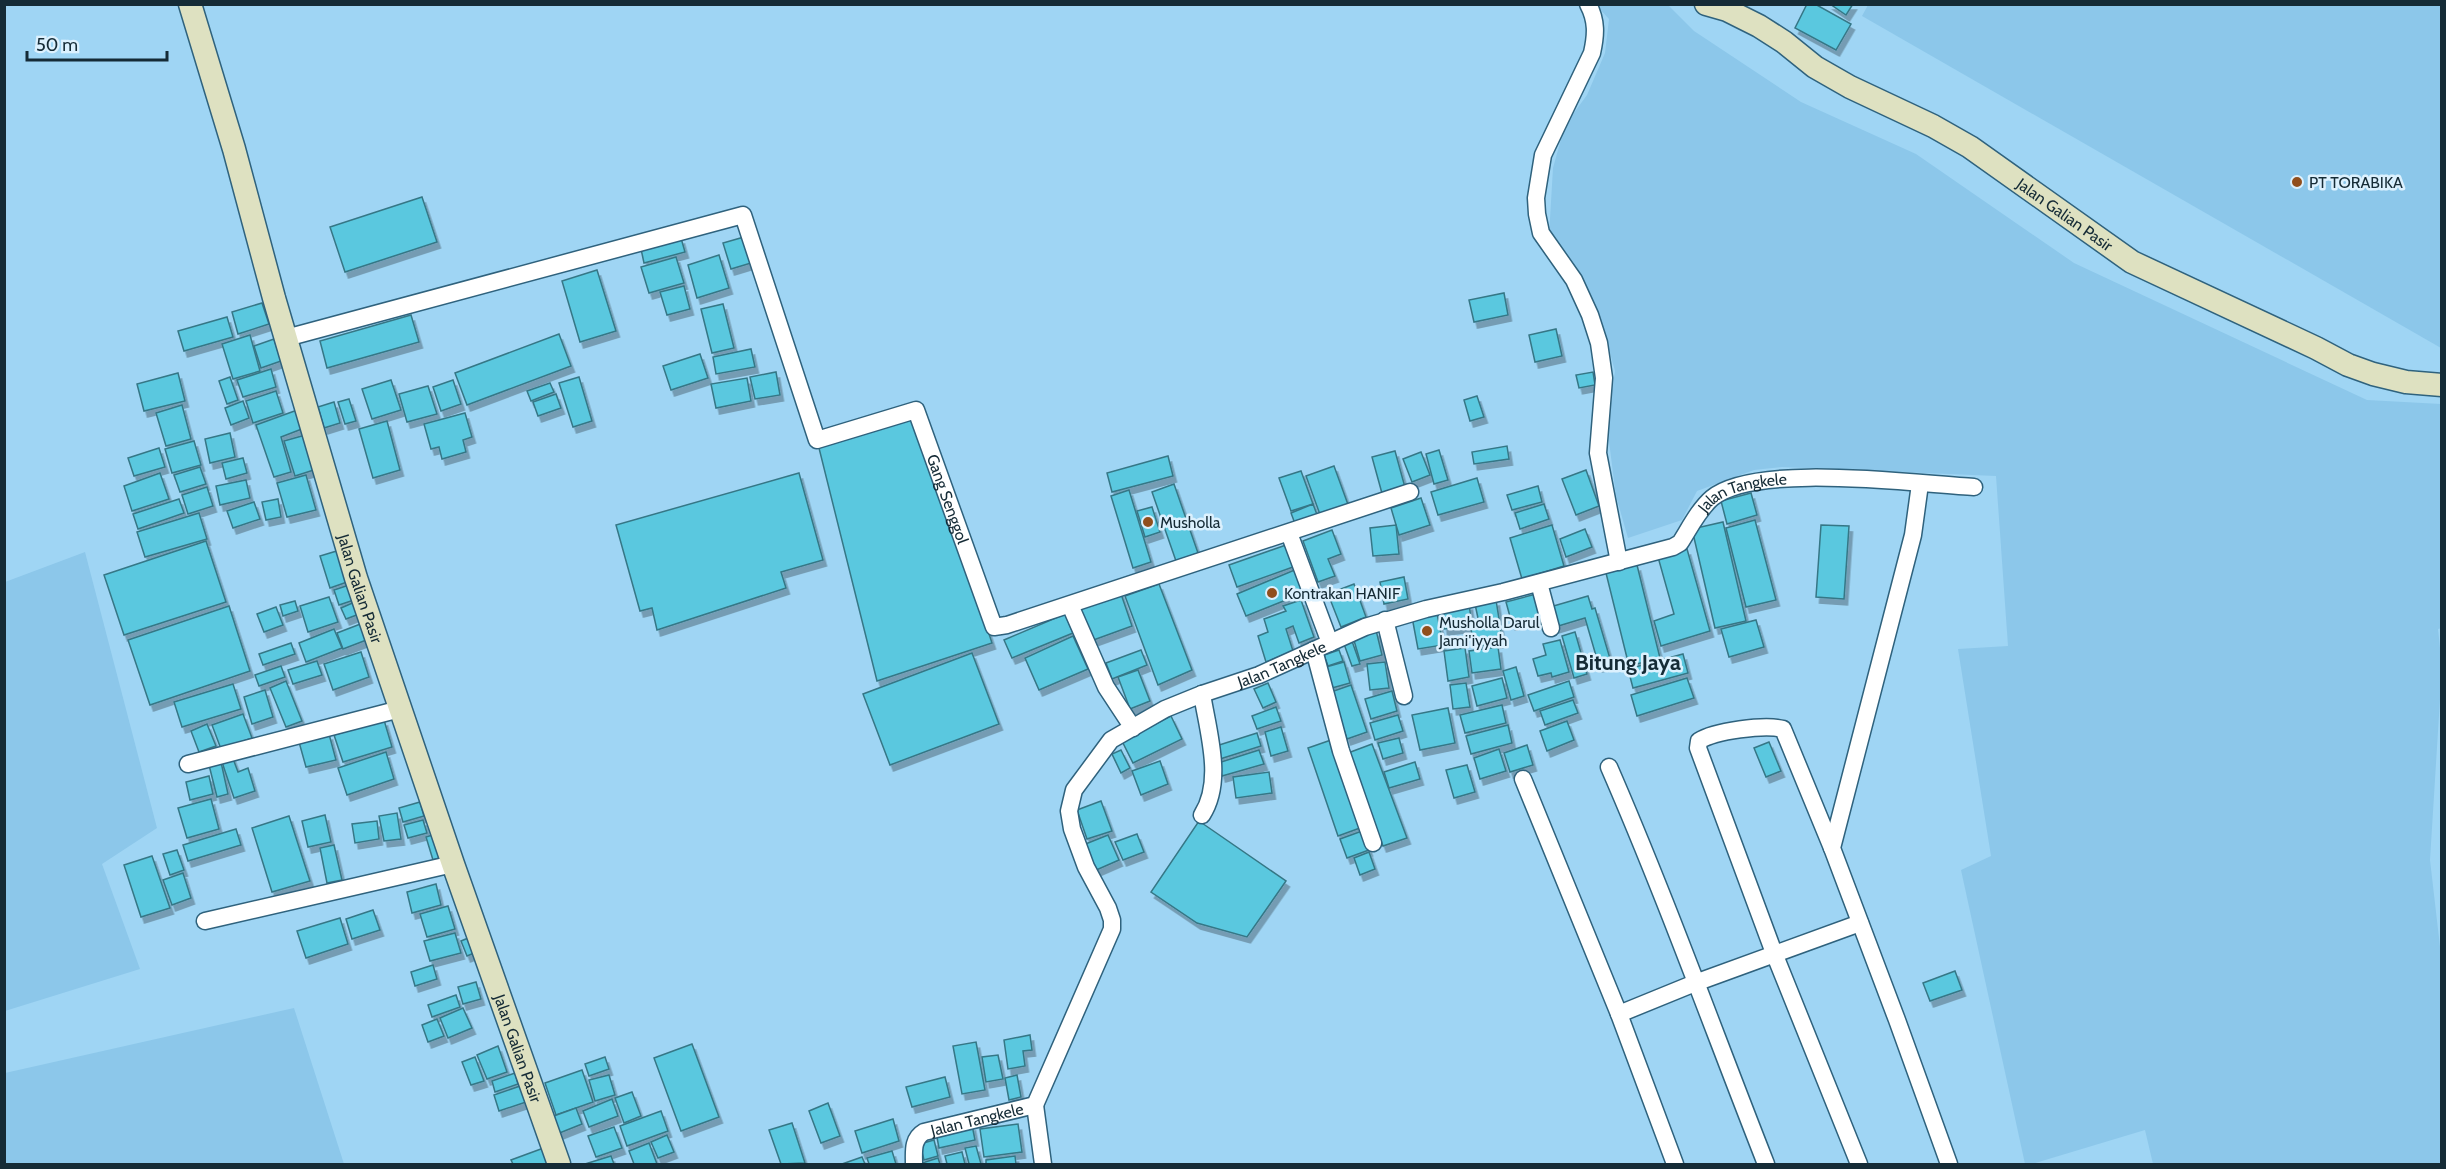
<svg xmlns="http://www.w3.org/2000/svg" width="2446" height="1169" viewBox="0 0 2446 1169" font-family="Cabin,sans-serif">
<style>
.built{fill:#8cc7ea}
.building{fill:#5ac8df;stroke:#367786;stroke-width:1.5;filter:url(#shadow)}
.lines{fill:none;stroke-linecap:round;stroke-linejoin:round}
.street-casing{stroke:#2f627d;stroke-width:19}
.secondary-casing{stroke:#2f627d;stroke-width:25}
.street{stroke:#fff;stroke-width:16}
.secondary{stroke:#dee1c1;stroke-width:22}
.poi-dot{fill:#914f1d;stroke:#dcf1fe;stroke-width:2}
.labels{text-anchor:middle;stroke-width:5;stroke-linejoin:round;paint-order:stroke}
.poi-label{font-size:16px;fill:#152b36;stroke:#dcf1fe;text-anchor:start}
.street-label{font-size:16px;fill:#152b36;stroke:#dcf1fe}
.district-label{font-size:22px;font-weight:bold;fill:#152b36;stroke:#dcf1fe}
</style>
<defs>
<filter id="shadow"><feDropShadow dx="3.5" dy="6" stdDeviation="0" flood-color="#0004"/></filter>
</defs>
<rect width="100%" height="100%" fill="#9fd5f4"/>
<!-- built -->
<g class="built">
<polygon points="1596,5 1668,5 1694,31 1801,102 1916,154 2074,263 2367,400 2441,404 2442,628 2438,629 2442,667 2430,860 2442,964 2441,1164 2153,1164 2145,1130 2032,1164 2025,1164 1961,870 1991,856 1958,649 2008,646 1996,476 1782,467 1754,470 1697,491 1682,520 1628,538 1616,496 1607,426 1615,371 1600,317 1577,272 1549,236 1553,168 1565,125 1587,95 1605,53 1609,19"/>
<polygon points="1868,5 2441,5 2441,348 1862,16"/>
<polygon points="85,552 157,828 102,864 140,969 5,1011 5,582"/>
<polygon points="294,1008 344,1164 5,1164 5,1073"/>
</g>
<!-- building -->
<g class="building">
<polygon points="1807,4 1815,4 1851,24 1836,50 1795,28"/>
<polygon points="1830,4 1853,4 1846,15"/>
<polygon points="422,197 437,242 345,272 330,227"/>
<polygon points="744,237 751,263 731,269 723,243"/>
<polygon points="681,238 685,252 644,263 641,249"/>
<polygon points="719,255 729,288 697,298 688,265"/>
<polygon points="676,257 684,283 649,293 641,267"/>
<polygon points="597,270 616,331 580,342 562,281"/>
<polygon points="684,286 690,309 667,315 660,292"/>
<polygon points="1504,293 1508,315 1474,322 1469,300"/>
<polygon points="262,303 269,324 238,334 232,312"/>
<polygon points="723,304 734,348 712,353 701,309"/>
<polygon points="411,315 419,342 327,368 320,341"/>
<polygon points="227,317 233,337 184,351 178,331"/>
<polygon points="1556,329 1562,356 1535,362 1529,335"/>
<polygon points="559,334 571,366 467,405 455,373"/>
<polygon points="250,335 260,371 233,379 222,344"/>
<polygon points="274,339 281,361 261,368 254,346"/>
<polygon points="751,349 755,367 716,374 713,357"/>
<polygon points="700,354 708,378 671,390 663,366"/>
<polygon points="271,369 276,387 243,397 237,380"/>
<polygon points="776,372 780,395 755,399 750,377"/>
<polygon points="1593,372 1595,385 1579,388 1576,375"/>
<polygon points="178,373 185,401 144,411 137,384"/>
<polygon points="230,377 238,400 227,404 219,381"/>
<polygon points="579,377 592,421 573,427 559,383"/>
<polygon points="747,378 751,401 716,408 711,384"/>
<polygon points="391,380 401,410 372,419 362,389"/>
<polygon points="453,380 461,404 441,411 433,387"/>
<polygon points="550,383 554,392 531,401 527,391"/>
<polygon points="428,386 437,414 407,422 399,394"/>
<polygon points="276,391 283,413 253,423 246,401"/>
<polygon points="556,394 561,408 538,416 533,402"/>
<polygon points="1477,396 1484,417 1470,421 1464,400"/>
<polygon points="349,399 356,421 345,424 338,402"/>
<polygon points="243,401 249,418 231,425 225,408"/>
<polygon points="334,402 340,423 324,428 318,407"/>
<polygon points="182,405 191,439 166,446 156,413"/>
<polygon points="300,409 307,427 281,437 291,472 274,477 256,425"/>
<polygon points="916,410 992,643 877,681 817,440"/>
<polygon points="465,413 472,437 463,440 466,452 442,459 439,447 431,449 424,424"/>
<polygon points="387,421 400,470 373,478 359,429"/>
<polygon points="230,433 235,457 210,463 205,439"/>
<polygon points="309,434 320,468 295,476 284,441"/>
<polygon points="194,441 201,465 172,473 165,449"/>
<polygon points="1507,446 1509,459 1474,464 1472,452"/>
<polygon points="159,448 165,467 134,476 128,458"/>
<polygon points="1439,450 1448,480 1434,484 1426,454"/>
<polygon points="1395,451 1406,491 1383,497 1372,457"/>
<polygon points="1421,452 1430,475 1412,482 1403,459"/>
<polygon points="1168,456 1173,476 1112,492 1107,473"/>
<polygon points="243,458 247,473 226,479 222,463"/>
<polygon points="1334,466 1350,510 1322,520 1306,476"/>
<polygon points="200,467 206,484 180,492 174,475"/>
<polygon points="1586,470 1599,506 1576,515 1562,479"/>
<polygon points="1301,471 1313,504 1291,511 1279,478"/>
<polygon points="160,473 169,499 132,511 124,486"/>
<polygon points="799,473 823,560 781,572 786,588 657,630 652,608 640,611 616,525"/>
<polygon points="306,475 316,510 287,517 277,483"/>
<polygon points="1477,478 1484,502 1438,515 1431,492"/>
<polygon points="246,480 250,498 220,505 216,486"/>
<polygon points="1174,484 1198,553 1176,561 1152,492"/>
<polygon points="1538,486 1542,502 1512,510 1507,495"/>
<polygon points="207,487 213,506 188,514 182,495"/>
<polygon points="1129,490 1151,562 1133,568 1111,496"/>
<polygon points="1751,493 1757,515 1727,524 1721,501"/>
<polygon points="1421,498 1430,525 1399,535 1391,508"/>
<polygon points="179,499 184,513 138,529 133,514"/>
<polygon points="278,499 281,517 266,520 262,502"/>
<polygon points="254,502 260,519 233,528 227,511"/>
<polygon points="1313,504 1319,520 1297,529 1291,513"/>
<polygon points="1544,504 1549,519 1520,529 1515,513"/>
<polygon points="1152,507 1160,532 1145,537 1137,511"/>
<polygon points="199,513 207,539 145,557 137,532"/>
<polygon points="1755,520 1776,600 1746,607 1726,528"/>
<polygon points="1723,522 1746,621 1715,628 1692,529"/>
<polygon points="1396,525 1399,554 1373,556 1370,528"/>
<polygon points="1552,525 1564,566 1522,579 1510,538"/>
<polygon points="1821,525 1849,526 1844,599 1816,597"/>
<polygon points="1585,529 1592,547 1566,557 1560,539"/>
<polygon points="1332,530 1341,554 1328,559 1335,576 1318,582 1303,541"/>
<polygon points="206,541 226,602 124,635 104,575"/>
<polygon points="1286,545 1293,567 1237,587 1229,565"/>
<polygon points="1687,549 1710,631 1661,646 1654,621 1674,614 1658,557"/>
<polygon points="340,550 350,581 330,588 320,556"/>
<polygon points="1637,565 1660,658 1629,666 1606,573"/>
<polygon points="1297,569 1306,592 1246,616 1237,594"/>
<polygon points="1404,577 1408,599 1384,604 1380,582"/>
<polygon points="1159,584 1192,670 1158,685 1125,596"/>
<polygon points="1354,584 1366,617 1341,627 1328,594"/>
<polygon points="349,585 354,600 339,605 334,590"/>
<polygon points="1120,591 1132,626 1088,642 1076,607"/>
<polygon points="1536,594 1542,617 1512,624 1506,602"/>
<polygon points="1588,596 1592,609 1595,608 1611,662 1599,666 1585,618 1555,627 1550,607"/>
<polygon points="329,597 338,622 308,632 300,606"/>
<polygon points="1301,600 1314,637 1299,643 1293,626 1286,629 1293,651 1266,662 1258,636 1268,632 1264,619 1286,611 1283,606"/>
<polygon points="1496,600 1499,619 1479,623 1475,604"/>
<polygon points="295,601 298,611 283,616 280,605"/>
<polygon points="357,601 362,613 346,619 341,608"/>
<polygon points="1469,604 1472,626 1444,629 1441,608"/>
<polygon points="229,606 250,671 150,705 128,640"/>
<polygon points="276,607 283,625 264,632 257,614"/>
<polygon points="1437,613 1443,645 1418,649 1412,617"/>
<polygon points="1065,614 1073,633 1012,658 1004,640"/>
<polygon points="1756,620 1764,647 1729,657 1721,629"/>
<polygon points="363,623 369,639 343,649 337,633"/>
<polygon points="1499,623 1503,641 1474,647 1471,629"/>
<polygon points="334,629 342,648 306,662 299,643"/>
<polygon points="1376,630 1382,655 1360,661 1353,637"/>
<polygon points="1575,632 1587,674 1574,678 1562,636"/>
<polygon points="1073,636 1088,669 1039,690 1025,658"/>
<polygon points="1560,640 1569,672 1552,677 1551,673 1538,676 1533,659 1546,655 1543,644"/>
<polygon points="1352,641 1360,664 1352,666 1344,644"/>
<polygon points="291,643 295,654 263,665 259,654"/>
<polygon points="1498,647 1501,669 1472,673 1469,651"/>
<polygon points="1465,648 1469,677 1448,681 1444,651"/>
<polygon points="1141,650 1147,665 1112,679 1106,663"/>
<polygon points="1339,650 1343,661 1328,666 1324,655"/>
<polygon points="361,652 369,677 333,690 324,664"/>
<polygon points="972,653 999,724 890,765 863,694"/>
<polygon points="1683,654 1688,673 1633,688 1628,669"/>
<polygon points="317,661 322,675 293,684 288,670"/>
<polygon points="1344,662 1350,683 1332,688 1326,667"/>
<polygon points="1385,662 1389,688 1370,690 1367,664"/>
<polygon points="281,666 285,677 259,686 255,675"/>
<polygon points="1516,667 1524,696 1511,700 1503,671"/>
<polygon points="1138,670 1150,701 1130,709 1118,677"/>
<polygon points="1502,678 1507,698 1477,706 1472,686"/>
<polygon points="1687,678 1694,698 1637,716 1631,695"/>
<polygon points="286,681 302,721 286,727 270,688"/>
<polygon points="1569,681 1574,697 1534,711 1528,695"/>
<polygon points="1268,683 1276,702 1263,708 1254,689"/>
<polygon points="1466,683 1470,707 1453,709 1450,685"/>
<polygon points="233,684 241,709 182,727 174,702"/>
<polygon points="1351,685 1367,732 1347,739 1331,692"/>
<polygon points="265,690 273,717 252,724 244,697"/>
<polygon points="1392,691 1397,711 1371,719 1365,699"/>
<polygon points="1573,700 1578,713 1545,725 1540,711"/>
<polygon points="1502,705 1506,723 1465,733 1460,715"/>
<polygon points="1276,707 1281,721 1257,729 1252,716"/>
<polygon points="1448,708 1455,743 1420,750 1412,715"/>
<polygon points="243,714 252,738 221,749 212,725"/>
<polygon points="1398,715 1403,731 1375,740 1370,723"/>
<polygon points="1171,716 1182,739 1133,763 1122,741"/>
<polygon points="384,720 392,747 343,762 334,735"/>
<polygon points="1567,721 1574,740 1547,751 1540,731"/>
<polygon points="207,724 216,746 199,752 191,731"/>
<polygon points="1508,725 1512,743 1471,754 1466,736"/>
<polygon points="1281,727 1288,751 1271,756 1265,732"/>
<polygon points="1257,733 1261,746 1220,759 1216,746"/>
<polygon points="329,734 336,760 306,767 299,742"/>
<polygon points="1399,738 1403,753 1383,759 1378,743"/>
<polygon points="1331,740 1360,828 1338,836 1308,748"/>
<polygon points="1769,742 1781,771 1766,777 1754,748"/>
<polygon points="1372,744 1407,838 1383,846 1348,753"/>
<polygon points="1527,745 1533,765 1510,772 1504,753"/>
<polygon points="1499,749 1506,771 1480,779 1474,758"/>
<polygon points="1121,750 1130,768 1121,773 1112,754"/>
<polygon points="1259,750 1264,764 1222,776 1218,763"/>
<polygon points="386,752 394,779 347,795 338,768"/>
<polygon points="232,756 238,772 248,768 255,791 234,798 221,759"/>
<polygon points="1160,761 1168,784 1141,795 1132,771"/>
<polygon points="221,762 228,794 217,797 209,765"/>
<polygon points="1415,762 1420,779 1389,788 1384,772"/>
<polygon points="1467,765 1475,792 1454,798 1446,770"/>
<polygon points="1269,772 1272,793 1236,798 1233,777"/>
<polygon points="209,776 213,794 190,800 186,782"/>
<polygon points="211,799 219,829 187,838 178,808"/>
<polygon points="1101,801 1112,831 1087,839 1077,810"/>
<polygon points="420,802 424,816 403,822 399,808"/>
<polygon points="397,813 401,839 384,841 379,816"/>
<polygon points="325,815 331,842 308,847 302,821"/>
<polygon points="289,816 310,881 272,892 252,828"/>
<polygon points="423,820 427,833 408,838 404,825"/>
<polygon points="377,821 379,839 355,843 352,824"/>
<polygon points="1199,821 1286,881 1247,937 1197,923 1151,892"/>
<polygon points="236,829 241,845 188,861 183,845"/>
<polygon points="1362,831 1369,850 1347,858 1340,839"/>
<polygon points="439,833 445,856 433,860 426,837"/>
<polygon points="1137,834 1144,852 1123,860 1115,842"/>
<polygon points="1108,835 1119,860 1094,871 1083,845"/>
<polygon points="334,845 342,880 327,883 320,848"/>
<polygon points="177,850 184,870 170,875 163,854"/>
<polygon points="1369,852 1375,869 1360,875 1354,858"/>
<polygon points="152,856 170,908 141,917 124,865"/>
<polygon points="183,873 191,898 172,905 163,880"/>
<polygon points="436,884 441,905 412,913 407,892"/>
<polygon points="448,906 455,929 427,937 420,914"/>
<polygon points="373,910 380,930 352,939 346,919"/>
<polygon points="340,918 348,944 306,958 297,931"/>
<polygon points="455,933 461,953 430,961 424,941"/>
<polygon points="473,936 479,951 467,956 461,941"/>
<polygon points="433,965 437,979 415,986 411,972"/>
<polygon points="1955,971 1962,990 1930,1001 1923,983"/>
<polygon points="476,982 481,999 463,1004 458,987"/>
<polygon points="456,995 460,1007 432,1017 428,1005"/>
<polygon points="463,1008 472,1028 448,1038 440,1018"/>
<polygon points="437,1019 444,1036 428,1042 422,1025"/>
<polygon points="1030,1035 1032,1050 1023,1051 1025,1066 1008,1069 1004,1040"/>
<polygon points="976,1042 985,1090 962,1094 953,1046"/>
<polygon points="692,1044 719,1117 681,1131 654,1058"/>
<polygon points="498,1046 507,1072 487,1079 477,1055"/>
<polygon points="998,1055 1003,1079 986,1082 982,1057"/>
<polygon points="475,1057 484,1081 471,1085 462,1062"/>
<polygon points="605,1057 609,1069 589,1076 585,1064"/>
<polygon points="582,1070 593,1102 556,1115 545,1083"/>
<polygon points="515,1073 518,1084 495,1092 492,1081"/>
<polygon points="609,1075 615,1095 595,1101 589,1080"/>
<polygon points="1017,1075 1021,1097 1009,1100 1005,1078"/>
<polygon points="945,1077 950,1097 912,1107 906,1087"/>
<polygon points="523,1085 529,1101 499,1111 494,1095"/>
<polygon points="632,1092 641,1116 624,1123 615,1098"/>
<polygon points="612,1099 618,1116 589,1127 583,1111"/>
<polygon points="828,1103 840,1136 821,1143 809,1111"/>
<polygon points="576,1108 582,1124 557,1134 551,1117"/>
<polygon points="661,1111 668,1131 627,1146 620,1126"/>
<polygon points="893,1119 899,1141 862,1153 855,1131"/>
<polygon points="792,1123 805,1163 781,1164 769,1130"/>
<polygon points="1018,1124 1022,1152 984,1157 980,1129"/>
<polygon points="972,1125 975,1140 939,1148 936,1132"/>
<polygon points="614,1127 622,1148 596,1157 588,1136"/>
<polygon points="667,1135 674,1152 658,1158 651,1142"/>
<polygon points="934,1140 938,1156 924,1160 920,1144"/>
<polygon points="649,1143 657,1164 634,1164 629,1151"/>
<polygon points="549,1146 556,1164 513,1164 511,1160"/>
<polygon points="976,1146 981,1164 969,1164 965,1148"/>
<polygon points="892,1151 896,1164 869,1164 867,1158"/>
<polygon points="962,1152 965,1164 947,1164 945,1156"/>
<polygon points="611,1156 614,1164 585,1164"/>
<polygon points="1015,1156 1016,1164 986,1164 986,1160"/>
<polygon points="862,1157 865,1164 842,1164"/>
<polygon points="938,1158 940,1164 922,1164 922,1163"/>
</g>
<g class="lines">
<defs>
<g id="street">
<path d="M1588 4C1597 21 1596 35 1592 53L1543 155 1536 198 1537 214 1541 233 1574 280 1590 315 1599 343 1604 378 1598 453 1619 562"/>
<path id="s1" d="M286 338 743 215 817 440 916 410 994 627 1007 625 1410 492"/>
<polyline points="1920,484 1913,535 1832,848 1897,1020 1949,1164"/>
<polyline points="1289,533 1330,643"/>
<polyline points="1539,583 1551,628"/>
<polyline points="1070,605 1106,687 1133,728"/>
<polyline points="1385,620 1404,696"/>
<polyline points="1314,650 1341,751 1373,843"/>
<polyline points="188,764 400,709"/>
<path d="M1609 767C1666 898 1714 1032 1766 1164"/>
<polyline points="1523,779 1619,1014 1675,1164"/>
<path d="M1202 815C1224 781 1208 732 1202 694"/>
<path d="M1832 848 1783 729C1765 724 1714 731 1699 741L1698 748 1774 953 1859 1164"/>
<polyline points="205,921 453,864"/>
<polyline points="1619,1014 1695,983 1860,923"/>
<polyline points="1035,1105 1043,1164"/>
<path id="s2" d="M914 1164C914 1152 912 1139 924 1132L1035 1105 1112 929V920L1108 908 1086 867 1072 829 1069 811 1074 790 1111 740 1165 709 1202 694 1259 675 1365 627 1426 609 1503 592 1673 547 1680 543C1689 529 1699 509 1712 498 1755 462 1916 484 1974 487"/>
</g>
<g id="secondary">
<path id="s3" d="M190 4 234 149 274 298 356 578 453 864 559 1164"/>
<path id="s4" d="M1706 4 1727 10 1759 26 1784 42 1815 67 1850 87 1933 126 1970 147 2132 262 2316 348 2348 365 2373 374 2406 382 2442 385"/>
</g>
</defs>
<!-- street casing -->
<use href="#street" class="street-casing"/>
<!-- secondary casing -->
<use href="#secondary" class="secondary-casing"/>
<!-- street -->
<use href="#street" class="street"/>
<!-- secondary -->
<use href="#secondary" class="secondary"/>
</g>
<!-- markers -->
<g class="poi-dot">
<circle cx="2297" cy="182" r="6"/>
<circle cx="1148" cy="522" r="6"/>
<circle cx="1272" cy="593" r="6"/>
<circle cx="1427" cy="631" r="6"/>
</g>
<g class="labels">
<!-- poi labels -->
<g class="poi-label">
<text x="2309" y="188">PT TORABIKA</text>
<text x="1160" y="528">Musholla</text>
<text x="1284" y="599">Kontrakan HANIF</text>
<text x="1439" y="628">Musholla Darul<tspan x="1439" dy="18">Jami'iyyah</tspan></text>
</g>
<!-- street labels -->
<g class="street-label">
<text dy="6" stroke="none"><textPath href="#s4" startOffset="418">Jalan Galian Pasir</textPath></text>
<text dy="6" stroke="none"><textPath href="#s2" startOffset="1244">Jalan Tangkele</textPath></text>
<text dy="6" stroke="none"><textPath href="#s1" startOffset="908">Gang Senggol</textPath></text>
<text dy="6" stroke="none"><textPath href="#s3" startOffset="609">Jalan Galian Pasir</textPath></text>
<text dy="6" stroke="none"><textPath href="#s2" startOffset="740">Jalan Tangkele</textPath></text>
<text dy="6" stroke="none"><textPath href="#s3" startOffset="1095">Jalan Galian Pasir</textPath></text>
<text dy="6" stroke="none"><textPath href="#s2" startOffset="90">Jalan Tangkele</textPath></text>
</g>
<!-- district labels -->
<g class="district-label">
<text x="1628" y="670">Bitung Jaya</text>
</g>
</g>
<!-- border -->
<rect width="2446" height="1169" fill="none" stroke="#152b36" stroke-width="12"/>
<!-- scale -->
<path d="M27 51v9h140v-9" fill="none" stroke="#152b36" stroke-width="3"/>
<text x="36" y="51" font-size="18" fill="#152b36" stroke="#dcf1fe" stroke-width="4.5" paint-order="stroke">50 m</text>
</svg>
